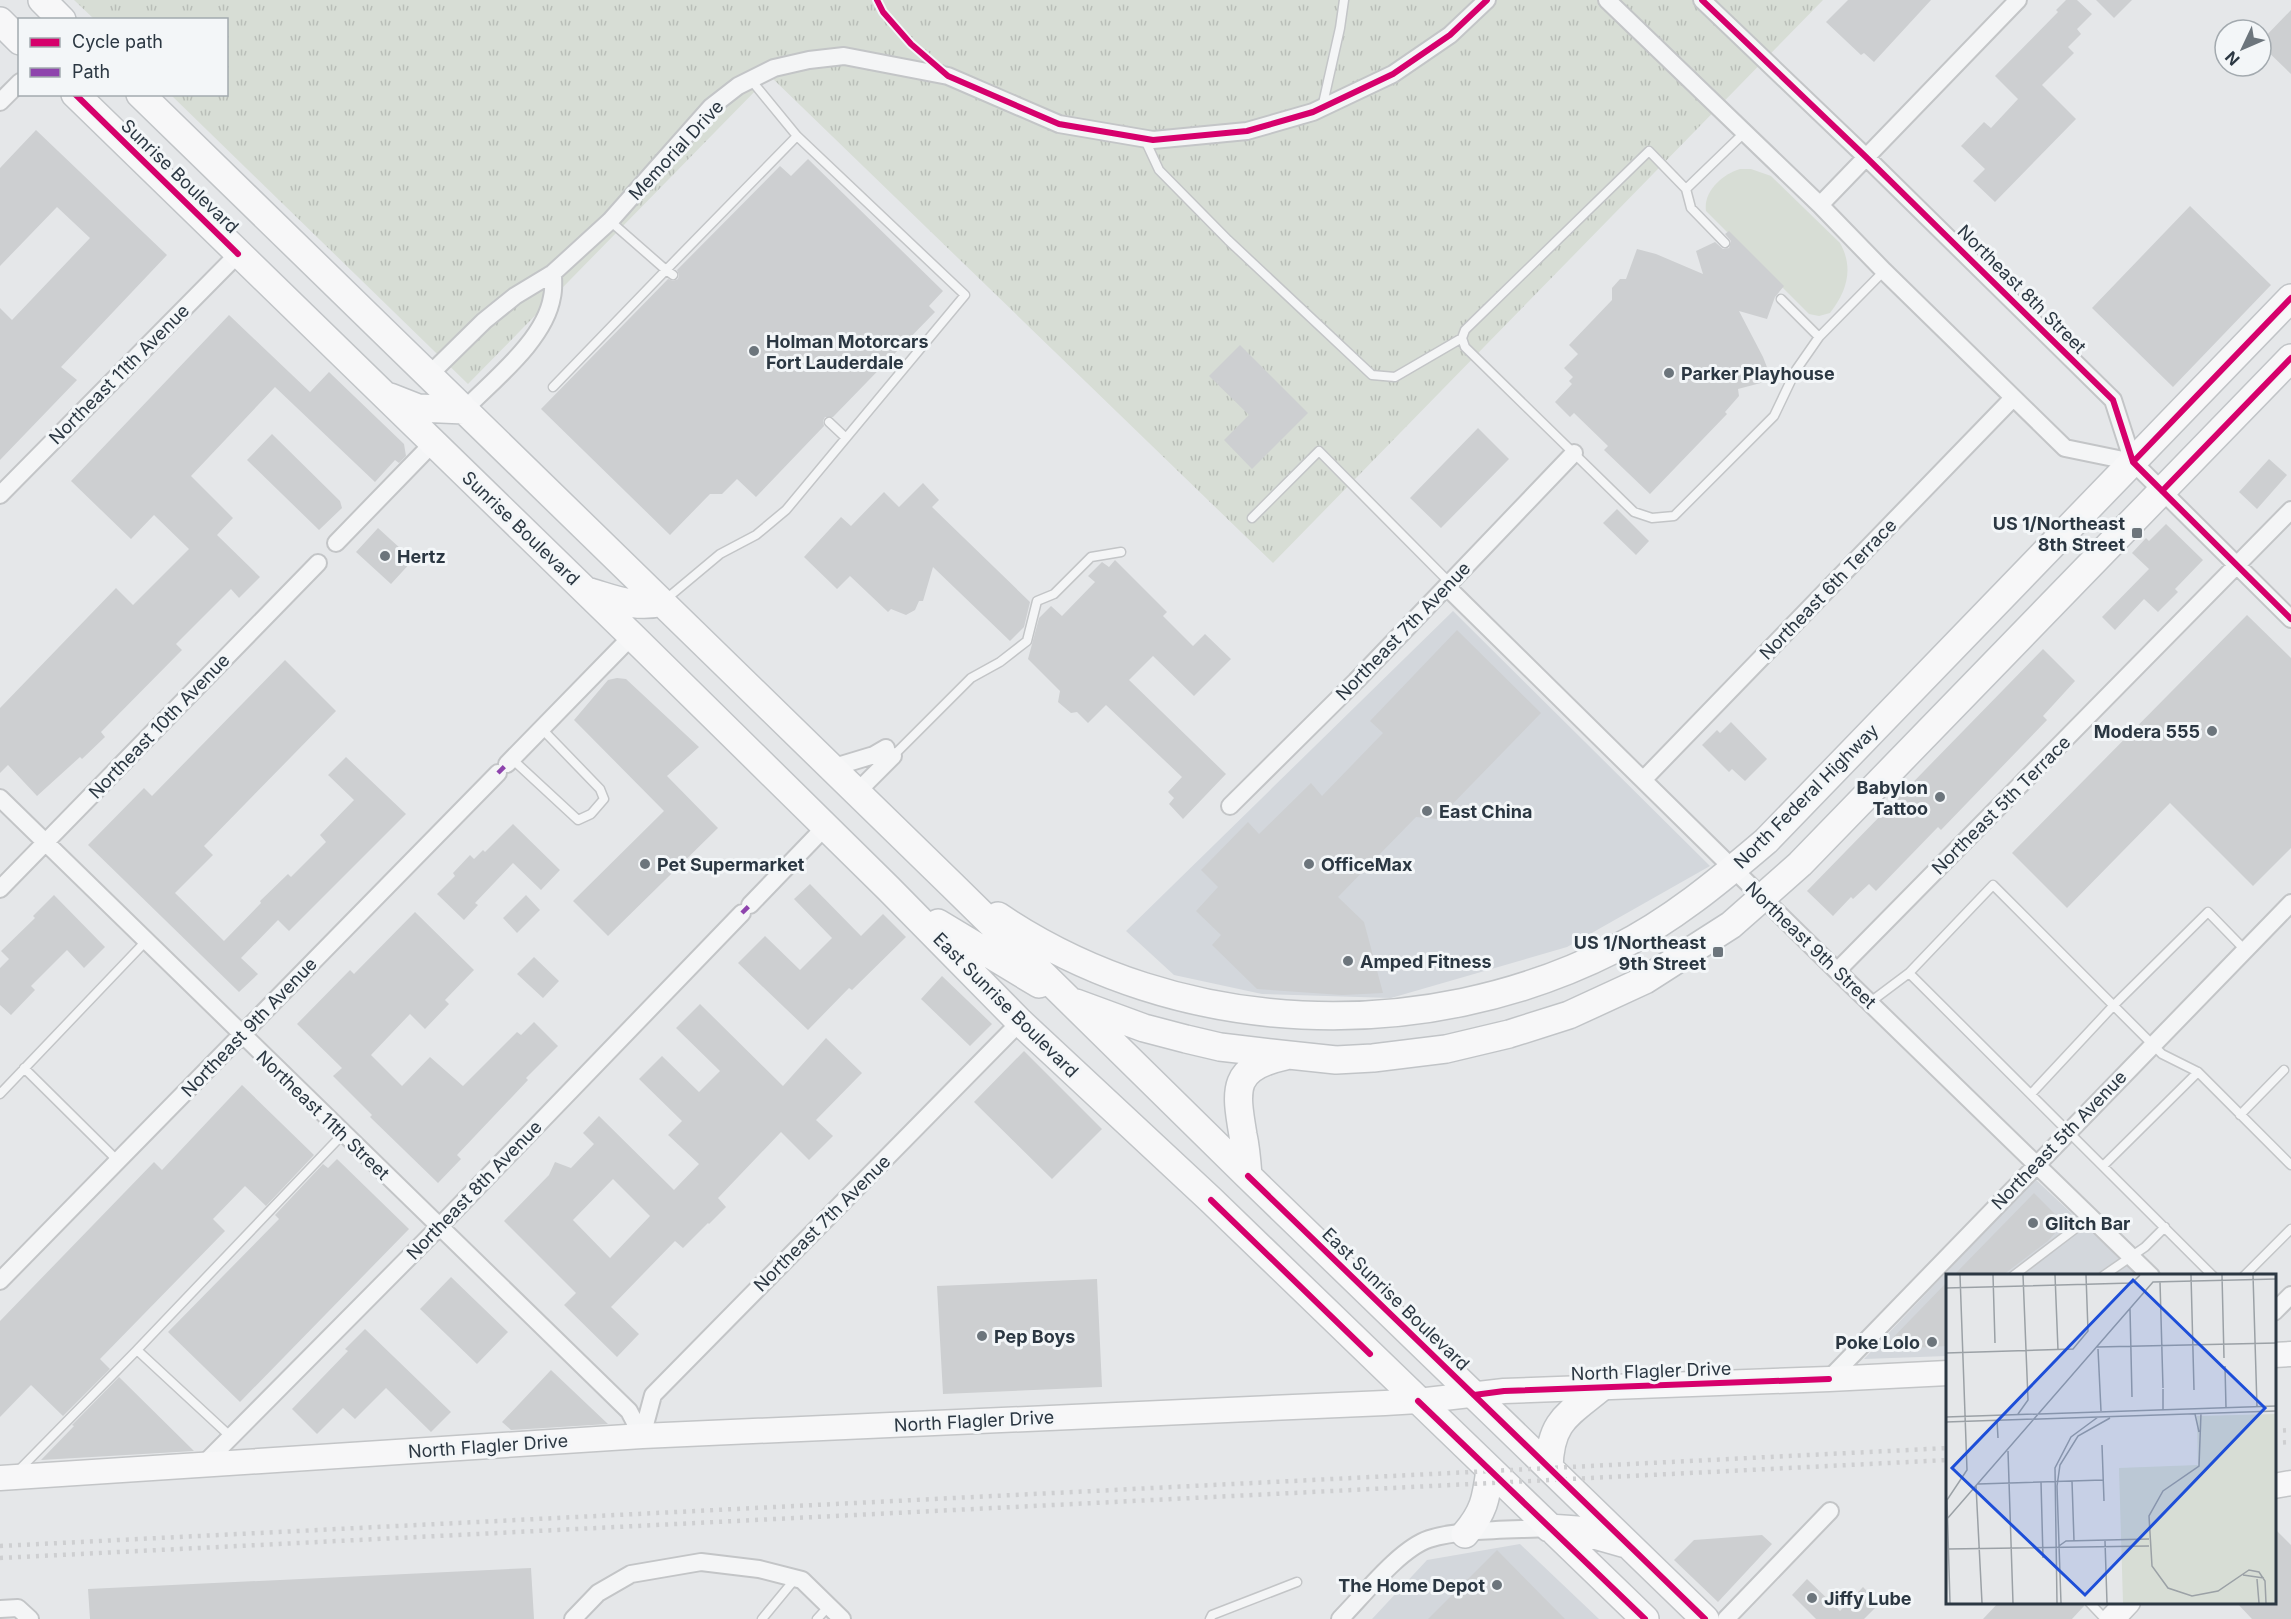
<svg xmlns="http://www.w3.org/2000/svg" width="2291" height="1619" font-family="Inter,sans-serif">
<defs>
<pattern id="park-tufts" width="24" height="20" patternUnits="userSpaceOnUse" patternTransform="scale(1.5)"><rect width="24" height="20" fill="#d7ddd5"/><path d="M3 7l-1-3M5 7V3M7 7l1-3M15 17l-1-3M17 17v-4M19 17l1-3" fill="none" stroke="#b9beb8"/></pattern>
</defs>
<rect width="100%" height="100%" fill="#e5e7e9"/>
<path fill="#d3d7dc" d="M1453 611 1710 866 1567 947 1391 998 1262 994 1174 975 1126 931Z
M2035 1179 2137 1275 1948 1276 1947 1356 1864 1359Z
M1520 1544 1599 1619H1372L1427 1560Z"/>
<path fill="#d7ddd5" d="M1740 169H1751L1771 176 1840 243C1854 268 1847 291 1830 313L1819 316 1809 314 1706 211C1703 191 1723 174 1740 169Z"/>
<path fill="url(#park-tufts)" d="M74 0H1823L1273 563 770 76 468 384 171 95 226 94V20L94 19Z"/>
<path fill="#cdcfd1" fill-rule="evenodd" d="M1848 0H1931L1874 62 1864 53 1861 55 1826 22Z
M2066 0H2077L2092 14 2077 29 2081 34 2068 47 2074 53 2042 85 2076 119 1995 202 1973 181 1985 169 1961 146 1984 122 1991 128 2018 99 1995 76 2058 12 2056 10Z
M2096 0H2132L2114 18Z
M2291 10V74L2261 45V41Z
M36 130 167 255 61 367 77 380 0 460V308L12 320 90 238 57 207 0 266V168Z
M808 159 943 291 929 306 935 312 833 417H825L823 421 824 426 756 497 737 479 722 494H710L670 535 541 409 668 279 673 281 678 279 679 275 677 270 780 166 791 176Z
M2190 206 2271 285 2173 387 2092 308Z
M1729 231 1784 286 1775 297 1767 319 1739 311 1763 357 1772 380 1738 389 1739 396 1725 412 1727 414 1650 494 1604 450 1608 446 1574 413 1570 417 1555 402 1572 384 1569 381 1573 377 1564 368 1578 354 1569 345 1612 300V288L1620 279H1626L1637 249 1656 254 1703 274 1696 251 1715 242 1723 249 1729 248 1731 241 1725 234Z
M229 315 310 392 329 372 404 444 406 456 399 463 395 460 375 482 275 387 191 476 233 518 217 535 260 577 239 598 231 589 176 644 182 650 101 732 105 737 82 759 80 757 37 796 8 765 0 773V708L116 588 133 605 189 549 154 515 131 539 71 481Z
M1240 345 1308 413 1252 469 1224 440 1249 415 1209 376Z
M1478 428 1509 459 1441 528 1410 498Z
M272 434 340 501 342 508 319 530 247 460Z
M2269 459 2287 475 2257 509 2239 492Z
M923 483 939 500 932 507 1030 602 1024 627 1010 641 933 567 923 601H919L915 610 906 615 891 609 888 612 850 576 837 589 804 557 841 517 851 526 884 492 899 507Z
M1617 509 1649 541 1636 555 1603 523Z
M2166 524 2203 560 2175 589 2178 592 2158 612 2144 599 2115 630 2102 617 2149 569 2132 553 2146 538 2149 541Z
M378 528 413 560 391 584 356 552Z
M1115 560 1167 612 1163 616 1193 646 1205 634 1231 659 1194 696 1153 656 1129 680 1226 774 1183 819 1169 804 1174 798 1168 792 1182 777 1106 705 1088 723 1077 712 1071 713 1058 702 1060 691 1028 659 1039 618 1051 606 1062 616 1095 582 1088 576 1102 562 1109 567Z
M2247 615 2291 658V848L2253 886 2170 803 2067 908 2012 853Z
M1457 630 1541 713 1438 819 1416 817 1338 897 1364 922 1383 993 1342 995 1257 989 1212 945 1221 935 1196 911 1218 887 1201 870 1248 822 1259 834 1311 783 1322 796 1383 733 1370 721Z
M2043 649 2075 681 2043 716 2047 720 1941 830 1938 827 1876 891 1869 884 1853 899 1851 897 1833 916 1807 891Z
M285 660 336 711 204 846 213 855 175 893 224 941 261 903 260 901 288 874 291 877 326 842 320 835 354 800 328 775 346 757 406 814 289 931 278 920 241 958 258 974 239 992 88 845 144 788 152 796Z
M617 678 626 679 699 747 667 776 718 828 608 936 573 901 664 811 574 720 608 680Z
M1731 722 1767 759 1745 781 1732 769 1729 772 1702 745 1717 730 1720 733Z
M513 824 560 870 541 890 513 863 475 903 478 905 464 920 437 894 455 876 453 873 470 855 474 859 483 850 485 852Z
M810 884 861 936 883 914 906 937 852 990 849 988 808 1030 738 963 765 936 800 970 832 938 794 899Z
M54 895 105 947 84 968 67 950 31 986 35 990 11 1015 0 1005V968L9 959 1 951 35 918 33 916Z
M526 895 540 910 517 933 503 918Z
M415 912 474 970 445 1000 449 1004 425 1029 410 1014 371 1055 402 1086 430 1057 463 1086 517 1032 521 1035 534 1022 558 1046 526 1078 528 1080 457 1155 461 1159 438 1183 370 1117 372 1115 333 1076 342 1068 297 1024 350 970 354 974Z
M534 957 559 981 543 998 517 974Z
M942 976 992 1024 970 1046 921 999Z
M700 1004 783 1086 826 1038 862 1073 816 1120 833 1136 809 1160 781 1132 718 1198 726 1207 709 1224 708 1223 683 1248 675 1241 611 1307 639 1334 617 1357 564 1305 576 1293 504 1221 549 1175 555 1162 571 1168 594 1144 583 1133 599 1116 674 1190 699 1164 668 1135 682 1121 639 1079 662 1056 699 1092 720 1071 676 1028ZM613 1179 650 1216 610 1258 573 1220Z
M1024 1051 1102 1129 1052 1179 974 1102Z
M242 1085 314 1155 266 1206 245 1186 213 1219 225 1231 100 1359 110 1369 63 1416 31 1385 0 1417V1321L154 1162 162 1170Z
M337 1159 409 1229 240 1402 168 1332 279 1219 275 1215 323 1164 328 1168Z
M2034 1193 2064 1223 2048 1241 2003 1275H1954Z
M451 1277 508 1332 477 1364 420 1309Z
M1097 1279 1102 1387 943 1394 937 1286Z
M1947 1282V1346L1881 1350Z
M365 1329 451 1412 431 1432 386 1388 355 1419 343 1408 317 1434 292 1409 348 1351 345 1349Z
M551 1370 608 1424 511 1430 502 1422Z
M119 1377 194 1451 41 1460 74 1426 72 1425Z
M2274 1528 2291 1545V1619H2252L2236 1602H2274Z
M1762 1535 1772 1544 1718 1602 1674 1560 1694 1540Z
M1497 1550 1565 1619H1428Z
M531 1568 534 1619H90L88 1589Z
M1807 1579 1840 1611 1863 1587 1879 1604 1864 1619H1816L1792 1595Z
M1999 1602H2083L2084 1606 2072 1619H1983Z"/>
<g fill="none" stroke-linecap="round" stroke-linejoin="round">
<defs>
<path id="lane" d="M1322 108 1340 28 1344 0
M1744 133 1686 189 1649 151 1465 330 1462 338 1465 347 1634 512 1652 518 1674 516 1774 416 1796 370 1819 337 1884 271
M1145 140 1159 170 1228 240 1372 375 1395 377 1462 338
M1686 189 1691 208 1725 243
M610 221 666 270 797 136
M1781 299 1819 337
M553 387 666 270 673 275
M829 422 846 438
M1252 518 1319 451 1450 583
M665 600 720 554 756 535 786 510 965 295 797 136 751 80
M893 756 971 678 1000 662 1027 641 1037 601 1054 594 1091 557 1121 552
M512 759 578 820 591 814 604 799 600 789 542 729
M1909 973 1993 885 2162 1054 2198 1072 2291 1165
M1869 1003 1909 973 2213 1276
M24 1068 118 1161
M0 1094 146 941
M2031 1094 2114 1005 2208 912 2245 950
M2240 1115 2284 1070
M2103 1166 2198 1072
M2013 1276 2076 1228 2089 1215
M2103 1276 2145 1247 2165 1227
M2244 1276 2291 1229
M137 1350 343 1134
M17 1472 137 1350 231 1437
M2089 1602 2105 1619
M762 1619 795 1579
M817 1619 829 1606
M1210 1619 1212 1615 1297 1582"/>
<path id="street" d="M1607 0 1820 205 1884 271 2065 448 2133 462
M1702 0 1866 157 2113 400 2133 462 2291 619
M0 102 20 82
M1820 205 2018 0
M428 376 484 321 515 296 553 273 610 221 711 107 738 86 774 68 809 60 844 56 948 76 1059 124 1153 140 1247 131 1313 112 1393 74 1450 35 1487 0
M464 410C493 380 545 340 552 297 554 289 553 281 553 273
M0 495 238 254
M336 543 433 443
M1448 588 1837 971 2151 1276
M507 764 632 636
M831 768 874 755 886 748
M1643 780 2013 398
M856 793 893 756
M0 798 629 1411 642 1436
M1230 806 1356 681 1574 453
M0 889 318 563
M750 905 826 826
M1837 971 2291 510
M0 1281 498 773
M2274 1312 2291 1295
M1829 1379 2291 903
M642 1436 653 1395 1020 1022
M204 1464 438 1228 742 913
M0 1609 18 1608 30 1619
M573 1619 598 1593 631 1574 701 1562 759 1569 802 1580 842 1619
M1340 1619C1363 1596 1399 1549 1429 1539 1460 1529 1515 1530 1549 1528
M1726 1619 1830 1511"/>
<path id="secondary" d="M2274 1355 2291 1354
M0 1478 642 1436 1385 1403 1418 1401 1504 1391 1829 1379 1948 1373
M2274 1486 2291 1483
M2112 1619 2128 1602"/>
<path id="primary" d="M42 0 62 20
M0 21 20 41
M75 94 632 636 888 888 1020 1022 1211 1200 1645 1619
M140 94 953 886 1248 1176 1705 1619
M390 397 418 408 464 410
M590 592C614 599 637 609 662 602
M998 916C1179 1038 1422 1047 1615 949 1671 921 1719 881 1766 841L2291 298
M938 923 1039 984
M1076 1003 1144 1028 1186 1039 1220 1047 1289 1055 1336 1060 1373 1058 1446 1049 1509 1034 1569 1015 1645 980 1731 925 1800 864 2291 358
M1248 1176C1247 1162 1246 1148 1243 1135 1235 1088 1232 1068 1285 1056
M1549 1468C1550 1422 1567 1415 1599 1389
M1549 1528 1577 1530 1626 1544
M1465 1534C1484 1512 1486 1499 1490 1470"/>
</defs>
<use href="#lane" stroke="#c3c5c7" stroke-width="11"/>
<use href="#street" stroke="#c3c5c7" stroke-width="20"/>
<use href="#secondary" stroke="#c3c5c7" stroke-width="27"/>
<use href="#primary" stroke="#c1c4c7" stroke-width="30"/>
<use href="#lane" stroke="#f4f5f6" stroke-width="8"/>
<use href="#street" stroke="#f4f5f6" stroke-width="16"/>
<use href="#secondary" stroke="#f7f7f8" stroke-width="24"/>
<use href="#primary" stroke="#f7f7f8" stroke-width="27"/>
<path stroke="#cecfd1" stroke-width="4.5" stroke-dasharray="3 6" stroke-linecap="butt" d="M2274 1431 2291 1430
M2274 1443 2291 1442
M0 1546 1948 1448
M0 1558 1948 1460"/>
<path stroke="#8e44ad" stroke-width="4.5" stroke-dasharray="9 4.5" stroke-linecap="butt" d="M498 773 507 764
M742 913 750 905"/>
<defs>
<path id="cycleway" d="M877 0 883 12 911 44 948 76 1059 124 1153 140 1247 131 1313 112 1393 74 1450 35 1487 0
M1702 0 1866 157 2113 400 2133 462 2291 619
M75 94 238 254
M2133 462 2291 298
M2162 491 2291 358
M1248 1176 1705 1619
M1211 1200 1370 1354
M1474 1395 1504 1391 1829 1379
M1418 1401 1645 1619"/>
</defs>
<use href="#cycleway" stroke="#f3f6f8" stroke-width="10"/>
<use href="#cycleway" stroke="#d6006c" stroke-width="6"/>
</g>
<g fill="#6c757c" stroke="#f3f6f8" stroke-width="2">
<circle cx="754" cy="351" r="6"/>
<circle cx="1669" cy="373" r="6"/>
<rect x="2131" y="527" width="12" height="12" rx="3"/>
<circle cx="385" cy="556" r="6"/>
<circle cx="2212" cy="731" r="6"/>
<circle cx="1940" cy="797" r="6"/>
<circle cx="1427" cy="811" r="6"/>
<circle cx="645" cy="864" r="6"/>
<circle cx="1309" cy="864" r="6"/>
<rect x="1712" y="946" width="12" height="12" rx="3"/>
<circle cx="1348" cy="961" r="6"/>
<circle cx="2033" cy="1223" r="6"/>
<circle cx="982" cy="1336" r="6"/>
<circle cx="1932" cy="1342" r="6"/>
<circle cx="1497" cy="1585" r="6"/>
<circle cx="1812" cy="1598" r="6"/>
</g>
<g text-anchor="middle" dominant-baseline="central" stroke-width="6" stroke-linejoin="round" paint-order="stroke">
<g font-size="18" fill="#2b3742" stroke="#f3f6f8">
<text transform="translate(676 150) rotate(-47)">Memorial Drive</text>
<text transform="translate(180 176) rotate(44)">Sunrise Boulevard</text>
<text transform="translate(2022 289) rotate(45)">Northeast 8th Street</text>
<text transform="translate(119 374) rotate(-45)">Northeast 11th Avenue</text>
<text transform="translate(521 528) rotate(44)">Sunrise Boulevard</text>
<text transform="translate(1828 589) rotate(-46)">Northeast 6th Terrace</text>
<text transform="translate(1403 631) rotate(-46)">Northeast 7th Avenue</text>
<text transform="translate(159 726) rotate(-46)">Northeast 10th Avenue</text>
<text transform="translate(1806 796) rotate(-45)">North Federal Highway</text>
<text transform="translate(2001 805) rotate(-45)">Northeast 5th Terrace</text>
<text transform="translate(1811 945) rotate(44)">Northeast 9th Street</text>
<text transform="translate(1006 1005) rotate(45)">East Sunrise Boulevard</text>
<text transform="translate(249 1027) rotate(-46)">Northeast 9th Avenue</text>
<text transform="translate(323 1115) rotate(44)">Northeast 11th Street</text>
<text transform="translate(2059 1140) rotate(-46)">Northeast 5th Avenue</text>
<text transform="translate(474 1190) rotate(-46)">Northeast 8th Avenue</text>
<text transform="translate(822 1223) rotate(-45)">Northeast 7th Avenue</text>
<text transform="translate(1396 1299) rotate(44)">East Sunrise Boulevard</text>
<text transform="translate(1651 1371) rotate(-2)">North Flagler Drive</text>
<text transform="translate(974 1421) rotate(-3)">North Flagler Drive</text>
<text transform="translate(488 1446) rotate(-4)">North Flagler Drive</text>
</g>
<g font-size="18" font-weight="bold" fill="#2b3742" stroke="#f3f6f8" text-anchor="start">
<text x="766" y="341">Holman Motorcars<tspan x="766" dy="21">Fort Lauderdale</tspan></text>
<text x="1681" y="373">Parker Playhouse</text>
<text x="2125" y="523" text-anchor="end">US 1/Northeast<tspan x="2125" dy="21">8th Street</tspan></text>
<text x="397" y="556">Hertz</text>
<text x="2200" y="731" text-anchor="end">Modera 555</text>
<text x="1928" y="787" text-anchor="end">Babylon<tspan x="1928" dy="21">Tattoo</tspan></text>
<text x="1439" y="811">East China</text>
<text x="657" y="864">Pet Supermarket</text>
<text x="1321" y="864">OfficeMax</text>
<text x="1706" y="942" text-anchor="end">US 1/Northeast<tspan x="1706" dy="21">9th Street</tspan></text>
<text x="1360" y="961">Amped Fitness</text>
<text x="2045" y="1223">Glitch Bar</text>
<text x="994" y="1336">Pep Boys</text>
<text x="1920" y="1342" text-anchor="end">Poke Lolo</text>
<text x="1485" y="1585" text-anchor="end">The Home Depot</text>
<text x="1824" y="1598">Jiffy Lube</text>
</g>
</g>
<g transform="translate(1946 1274)">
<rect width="330" height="330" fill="#e5e7e9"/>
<path d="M330 140V329H177L173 194 252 191 251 142Z" fill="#d7ddd5"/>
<path fill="none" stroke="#9ba1a6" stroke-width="1.5" d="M47 1 49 69M109 1 112 76M245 1 248 116M276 1 278 84M307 1 311 133M214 8 217 114M0 14 186 9 194 1M184 35 186 123M151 73 330 69M152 75 155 137M0 79 127 75 142 57 140 1M279 92 280 134M217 115V136M255 139 253 192 217 217 203 242 206 292 222 314 246 322 272 317 303 296 313 298 319 307 320 329M72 140 82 126 77 1M249 140 253 158M0 143 330 132M51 146 52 164M0 148 330 137M156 171 158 227M62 177 67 329M126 207 128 267M95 208 97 284M32 210 157 206M30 212 36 329M1 245 207 8 330 5M159 267 161 329M113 272 120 267 203 265M2 275 203 272M297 301 318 304M311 305 313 329M4 329 1 226 21 196 14 1M111 329 109 194 125 163 152 143M115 329 111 212 114 191 132 162 164 144"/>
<path fill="#1d4ed8" fill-opacity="0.15" stroke="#1d4ed8" stroke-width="3" d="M187 6 319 134 139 321 6 194Z"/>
<rect width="330" height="330" fill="none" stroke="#2b3742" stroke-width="3"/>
</g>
<rect x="18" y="18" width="210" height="78" fill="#f3f6f8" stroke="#a3aaaf" stroke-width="1.5"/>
<rect x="30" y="38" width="30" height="9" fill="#d6006c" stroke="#a3aaaf" stroke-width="1.5"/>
<text x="72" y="48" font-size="18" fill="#2b3742">Cycle path</text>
<rect x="30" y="68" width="30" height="9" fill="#8e44ad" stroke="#a3aaaf" stroke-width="1.5"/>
<text x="72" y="78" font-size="18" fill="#2b3742">Path</text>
<g transform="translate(2243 48) rotate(226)"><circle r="28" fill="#f3f6f8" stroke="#a3aaaf" stroke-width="1.5"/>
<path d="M0-4.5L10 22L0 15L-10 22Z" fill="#6c757c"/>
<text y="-9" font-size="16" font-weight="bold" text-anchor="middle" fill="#2b3742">N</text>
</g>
</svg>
